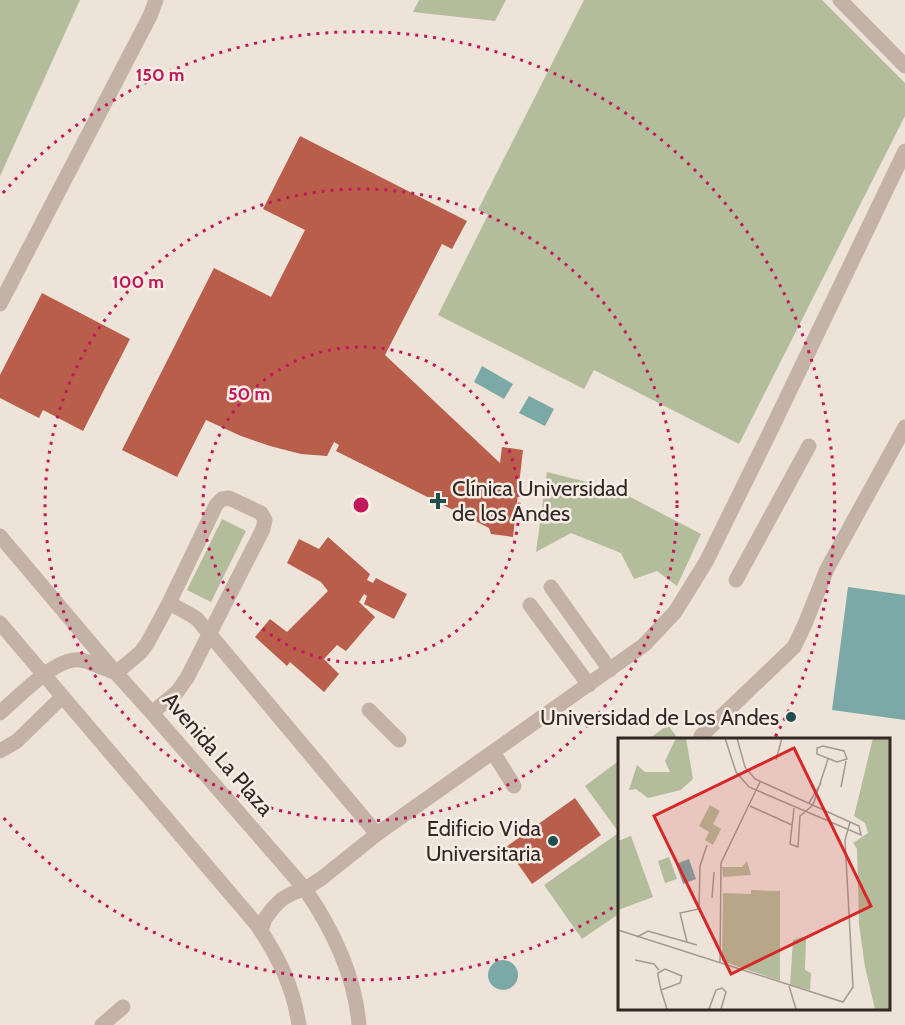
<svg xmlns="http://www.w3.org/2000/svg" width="905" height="1025" font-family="Cabin,sans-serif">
<rect width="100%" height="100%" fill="#eee3d9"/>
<path fill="#b3bc9b" d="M0 0H80L0 176Z
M419 0H506L495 21 413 12Z
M584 0H822L905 83V116L739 444 594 370 584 389 438 315 488 215 478 210Z
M547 472 615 489 701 534 677 586 657 571 634 579 621 553 571 533 536 552Z
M222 519 246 531 211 602 187 590Z
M668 725 679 740H647Z
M620 760V828L617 830 585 786Z
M620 832V913L582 939 544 885Z"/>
<path fill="#7ba9a7" d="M482 366 513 384 504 399 474 382Z
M529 396 554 409 545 426 519 413Z
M848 587 905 595V720L832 710Z
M488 975a15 15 0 1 1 30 0a15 15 0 1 1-30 0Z"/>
<path fill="#ba5e4c" d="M300 136 467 221 452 249 442 244 385 355 500 463 502 447 523 450 513 537 491 534 489 528 336 451 339 445 334 442 327 456 301 454 270 446 241 436 206 420 177 477 122 450 214 268 271 297 305 230 263 209Z
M42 293 130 339 83 431 43 410 39 418 0 398V375Z
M328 537 370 574 367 580 373 583 376 578 407 594 394 619 364 604 367 596 364 594 359 602 375 617 346 651 337 645 324 659 339 674 324 692 290 662 287 666 255 637 270 619 287 632 328 591 321 582 287 563 299 539 319 549Z
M575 798 601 835 532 884 506 847Z"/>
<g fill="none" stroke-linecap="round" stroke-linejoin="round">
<path stroke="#c5b2a7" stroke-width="15" d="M840 0 905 66
M0 304 150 16 156 0
M0 536 116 673 152 713 305 889C333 930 355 975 359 1025
M736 580 809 446
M551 587 610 670
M169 603 191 615 197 619 377 834
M530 605 589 685
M0 623 257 925C279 958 293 986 299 1025
M369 710 399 740
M0 713C18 697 56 657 80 660 89 661 106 669 116 673L141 652 148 642 169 603 216 505 222 499 229 498 261 513 265 520 263 529 187 678 177 692 152 713
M701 736 794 647 805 624 827 569 905 427
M0 751 17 741 62 697
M493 752 514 786
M261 931 265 919 273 908 282 899 293 893 305 889 322 878 377 834 644 645 675 612 706 562 770 432 905 151
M102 1025 123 1007"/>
</g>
<g fill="none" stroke="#c2185b" stroke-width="3" stroke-dasharray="3 6">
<circle cx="361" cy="505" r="158"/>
<circle cx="361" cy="505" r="316"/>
<path d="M620 903A475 475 0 0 1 3 817M3 193A475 475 0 0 1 774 739"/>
</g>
<g fill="#204f4f" stroke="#f7ede5" stroke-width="2">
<path d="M435 492h6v6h6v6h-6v6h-6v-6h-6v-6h6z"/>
<circle cx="791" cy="717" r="6"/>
<circle cx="553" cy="841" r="6"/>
</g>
<g text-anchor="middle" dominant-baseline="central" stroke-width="5" stroke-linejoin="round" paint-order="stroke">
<g font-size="22" fill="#322927" stroke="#f7ede5" text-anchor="end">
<text x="452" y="488" text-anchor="start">Clínica Universidad<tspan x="452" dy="25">de los Andes</tspan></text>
<text x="779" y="717">Universidad de Los Andes</text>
<text x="541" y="828">Edificio Vida<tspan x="541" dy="25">Universitaria</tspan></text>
</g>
<g font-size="22" fill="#322927" stroke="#f7ede5">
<text transform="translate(218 754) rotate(49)">Avenida La Plaza</text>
</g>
</g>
<g transform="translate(618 738)">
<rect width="272" height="272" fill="#eee3d9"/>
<path d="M58 0H68L75 41 63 52 30 60 18 51 11 52 19 27 27 34H52L47 23ZM255 0H271V271H257L247 229 241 186 239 111 235 105 250 95 247 85 236 78ZM92 67 102 73 95 86 103 91 95 107 87 102 91 94 81 88ZM13 98 35 159 0 172V103ZM51 119 59 141 47 145 40 123ZM129 123 133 137 105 139 104 129H124ZM133 152 162 153V243L104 223 105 155 133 156ZM188 198 187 232 193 235 192 252 172 247 175 202Z" fill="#b3bc9b"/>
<path d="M71 121 78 141 65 146 58 126Z" fill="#7ba9a7"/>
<path fill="none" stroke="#a39992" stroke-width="1.5" d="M107 0 118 34 131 49 243 97 241 88 137 41 127 29 119 0M205 8 226 13 229 21 219 24 199 16V10ZM158 22 164 0M223 49 228 23M191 65 203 45M132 68 174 87M176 70 172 106 180 109 182 78 195 67 210 21M94 160 96 134M0 192 225 264 235 249 227 102 232 84M19 199 30 193 79 207M69 204 62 175 81 171 82 128 89 107M17 222 36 226 41 232M102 224 103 125 142 44M171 248 178 271M43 252 62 245 64 238 47 231 40 235V238L43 252 49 271M91 271 98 252 104 250 108 254 103 271"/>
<path fill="#d62828" fill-opacity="0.15" stroke="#d62828" stroke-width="3" d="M176 10 253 168 113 236 36 78Z"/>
<rect width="272" height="272" fill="none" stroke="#322927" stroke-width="3"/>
</g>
<circle cx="361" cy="505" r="9" fill="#c2185b" stroke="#f7ede5" stroke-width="3"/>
<g font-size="18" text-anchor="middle" font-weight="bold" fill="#c2185b" stroke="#f7ede5" stroke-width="5" stroke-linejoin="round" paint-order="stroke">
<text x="160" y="81">150 m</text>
<text x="138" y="288">100 m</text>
<text x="249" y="400">50 m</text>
</g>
</svg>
